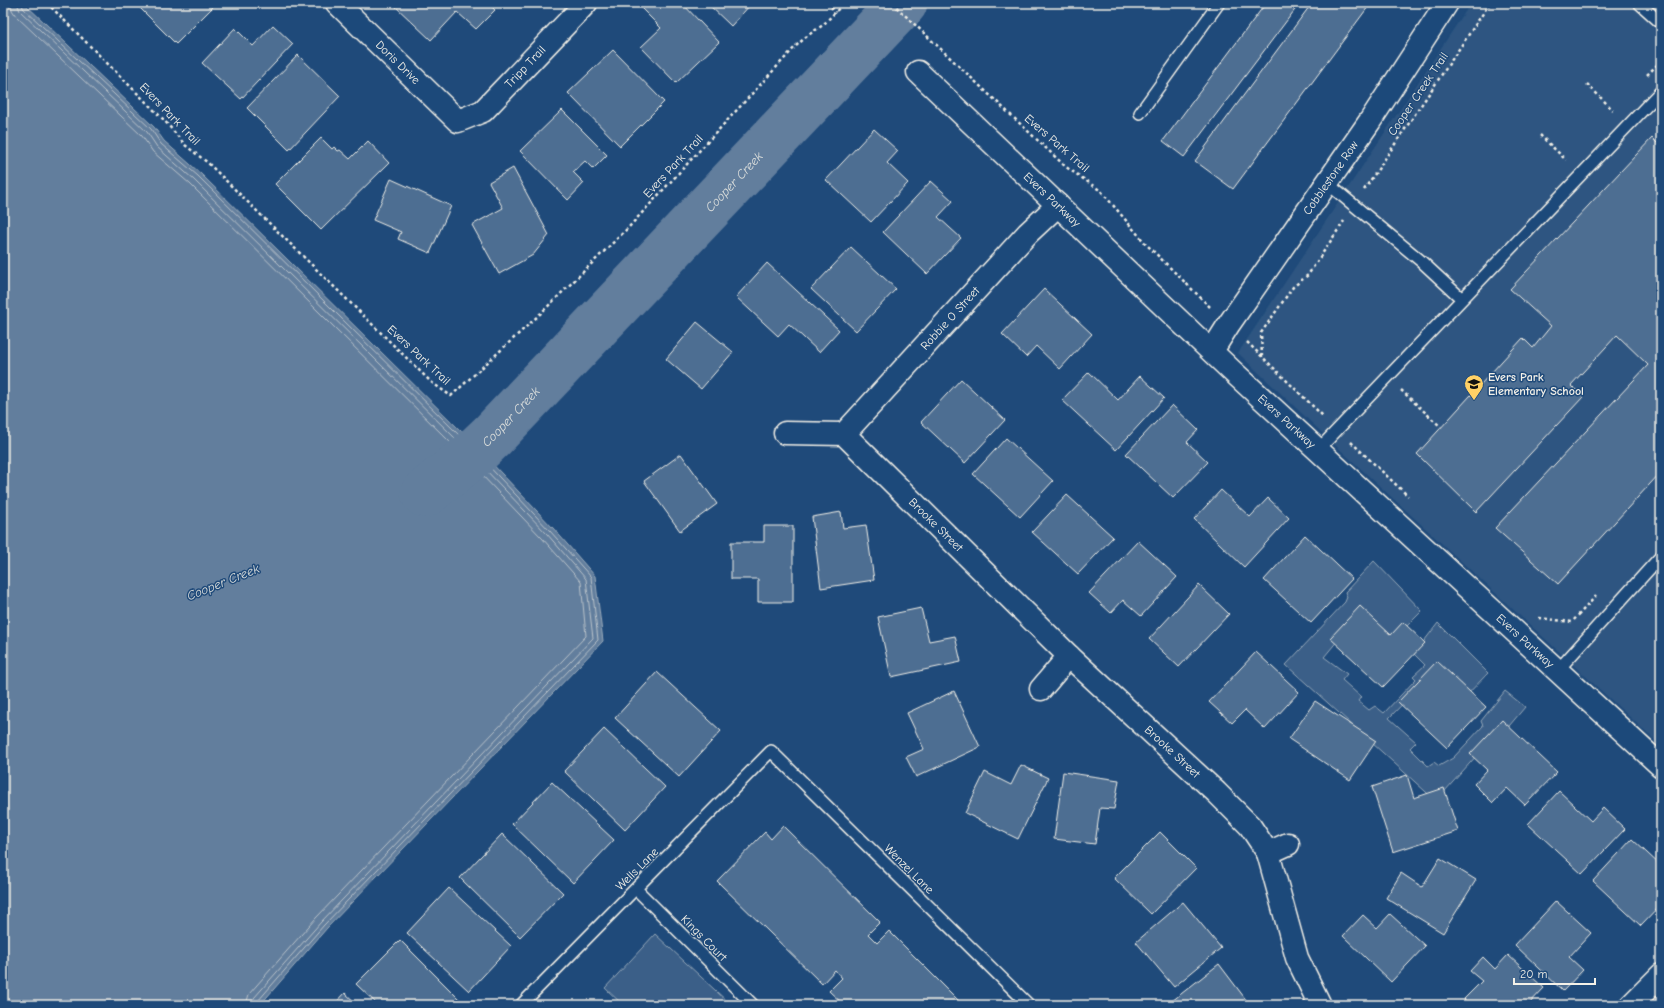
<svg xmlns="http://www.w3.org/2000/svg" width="1664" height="1008" font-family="'Comic Neue',sans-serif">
<rect width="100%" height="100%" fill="#1f4a7a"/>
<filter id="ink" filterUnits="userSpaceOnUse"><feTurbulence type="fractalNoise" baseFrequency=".025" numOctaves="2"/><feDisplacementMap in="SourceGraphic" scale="8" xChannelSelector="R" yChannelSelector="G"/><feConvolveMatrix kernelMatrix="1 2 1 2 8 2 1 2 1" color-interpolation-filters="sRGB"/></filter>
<g filter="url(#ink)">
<path fill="#2d5581" d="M1471 3H1661V746L1334 444 1238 353Z"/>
<path fill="#3a5f88" stroke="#97a8b8" d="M1374 561 1422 611 1393 640 1353 622 1324 657 1347 674 1342 680 1361 697 1358 701 1369 710 1375 706 1384 713 1416 679 1413 676 1425 665 1414 654 1438 623 1488 673 1463 699 1421 685 1389 718 1416 742 1410 748 1428 766 1434 762 1439 766 1453 758 1483 726 1481 721 1505 691 1525 707 1499 738 1495 735 1436 801 1286 665 1345 602 1347 597 1345 592Z
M655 934 731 1005H623L605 988Z"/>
<path fill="#627e9d" stroke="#9cacbb" d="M3 3H24L154 127 164 141 200 173 468 438 553 528 595 576 603 641 327 928 260 1005H3Z"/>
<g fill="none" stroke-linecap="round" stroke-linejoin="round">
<path stroke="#bac3ca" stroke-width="1" d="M11 3 12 10 16 16 142 136 153 152 190 184 457 449 542 538 581 582 586 636 316 918 249 994 246 1005
M17 3 20 11 147 132 157 147 194 180 461 444 547 534 586 579 593 638 321 922 254 998 252 1005
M22 3 23 8 151 129 161 144 198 176 465 441 550 531 591 577 598 640 324 925 258 1001 257 1005"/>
<path stroke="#627e9d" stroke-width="49" id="s1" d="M425 493 471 456 492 436 903 3"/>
</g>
<path fill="#4d6e92" stroke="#f4f1e8" d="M135 3H217L176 44Z
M398 3H488L495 10 476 29 457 12 431 40 395 6Z
M649 3H682L719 42 676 83 641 47 661 28 642 9Z
M707 3H752L731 26Z
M1266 3H1300L1184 157 1163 141Z
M1312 3H1371L1233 189 1195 161Z
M273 25 293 44 241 99 202 63 235 28 253 46Z
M613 50 664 102 620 146 568 93Z
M298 55 340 96 289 150 247 108Z
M562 110 607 155 593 169 585 161 573 172 584 183 568 200 520 151Z
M874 129 898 151 887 163 908 183 871 222 826 180Z
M321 138 332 149 334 147 338 151 340 150 350 159 368 141 389 163 321 230 275 184Z
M1652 138 1661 147V472L1558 584 1495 528 1648 365 1617 335 1571 385 1583 397 1476 512 1417 454 1523 338 1533 348 1551 326 1510 289Z
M513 168 549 235 533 255 499 274 472 225 503 208 489 182Z
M391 179 451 206 430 253 398 239 401 232 373 220Z
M931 181 953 201 938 217 961 238 927 274 883 232Z
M851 247 896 289 856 331 811 289Z
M767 263 839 330 819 352 789 324 778 336 736 297Z
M1044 289 1092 334 1060 369 1036 346 1026 357 1002 334Z
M697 322 733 352 701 389 666 359Z
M1089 372 1118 400 1140 376 1164 398 1116 450 1062 400Z
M961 379 1005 420 965 463 921 422Z
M1172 405 1198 430 1187 442 1208 462 1173 498 1126 454Z
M1006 438 1053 481 1020 517 973 474Z
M681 454 717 504 680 531 644 481Z
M1221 490 1250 517 1268 498 1289 518 1244 567 1194 519Z
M1067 495 1113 537 1078 574 1032 532Z
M841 512 843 528 866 525 874 580 821 588 812 517Z
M764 526H793V602H758V579H731V542H764Z
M1305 535 1352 579 1311 623 1264 580Z
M1138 541 1177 577 1141 616 1123 600 1111 613 1089 593Z
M1199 585 1229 614 1179 667 1149 639Z
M1360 606 1391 635 1403 622 1425 643 1383 687 1330 638Z
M921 608 929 641 955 636 961 662 891 677 878 617Z
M1256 652 1299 692 1265 729 1245 710 1232 723 1209 702Z
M1437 661 1486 707 1447 748 1398 702Z
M657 672 721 731 679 777 615 718Z
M954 691 980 747 916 777 906 757 924 749 907 713Z
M1315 701 1376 741 1350 780 1289 739Z
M1502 720 1557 772 1525 805 1507 788 1493 803 1474 784 1487 770 1470 754Z
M604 729 665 787 625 830 564 771Z
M1021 765 1048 778 1018 839 965 813 985 772 1011 785Z
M1063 772 1119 780 1114 809 1100 808 1095 844 1054 839Z
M1407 775 1414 798 1444 788 1458 831 1393 852 1372 787Z
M552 782 614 840 573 883 512 824Z
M1559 791 1591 821 1603 808 1625 829 1582 874 1528 824Z
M783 826 880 922 868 934 877 943 889 931 963 1005H844L829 991 842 978 835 970 822 984 717 881 765 832 771 839Z
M1160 832 1196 868 1151 914 1114 878Z
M502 834 563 893 520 937 460 878Z
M1632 839 1661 866V905L1641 926 1593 881Z
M1440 858 1476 880 1443 933 1386 898 1401 873 1422 887Z
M449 888 511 946 469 991 407 933Z
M1556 901 1591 933 1569 957 1583 970 1563 991 1515 945Z
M1183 902 1221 948 1174 987 1136 942Z
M1390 914 1425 946 1391 982 1343 936 1363 915 1377 928Z
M400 940 459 999 453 1005H378L356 984Z
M1508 955 1544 988 1528 1005H1470L1464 999 1482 981 1470 971 1483 957 1495 969Z
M1219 964 1250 1005H1167Z
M345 993 358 1005H334Z"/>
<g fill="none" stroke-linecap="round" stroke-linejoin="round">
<defs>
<path id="lane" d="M1639 3 1661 23
M1140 113 1219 3
M1327 183 1421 261 1462 299
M1318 450 1661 91
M1558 670 1661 556
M636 889 753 1005
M521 1005 771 751 1029 1005"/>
<g id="street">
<path id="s2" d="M337 3 458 121 483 111 586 3"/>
<path id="s3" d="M918 72 1231 370 1661 766"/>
<path id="s4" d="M1212 351 1229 324 1370 121 1447 3"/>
<path id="s5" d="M785 433 844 434 1069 656 1216 792 1250 826 1268 853 1297 958 1320 1005"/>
<path id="s6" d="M844 434 1028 233 1058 205"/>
<path d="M1041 689 1069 656"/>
<path d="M1268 853 1288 844"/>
<path d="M1631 1005 1661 975"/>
</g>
</defs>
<use href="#lane" stroke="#f4f1e8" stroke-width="14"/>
<use href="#street" stroke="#f4f1e8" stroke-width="25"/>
<path stroke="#f4f1e8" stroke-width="2.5" stroke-dasharray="3 3" stroke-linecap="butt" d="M47 3 164 120 185 145 208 163 431 382 451 396 539 315 628 228 796 46 807 36 823 25 844 3
M827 3 836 12
M892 3 1066 167 1101 191 1146 244 1210 307
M1647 75 1658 64
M1587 84 1613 110
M1540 135 1566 160
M1364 190 1490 3
M1247 342 1324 417
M1262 357 1261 333 1293 287 1308 275 1344 221
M1401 390 1441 427
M1351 442 1408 496
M1539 618 1572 622 1596 596"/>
<use href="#lane" stroke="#1f4a7a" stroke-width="11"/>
<use href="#street" stroke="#1f4a7a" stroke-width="22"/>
</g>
</g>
<defs>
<symbol id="school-pin" viewBox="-11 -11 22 30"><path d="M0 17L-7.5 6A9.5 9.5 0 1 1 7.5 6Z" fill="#ffd166" stroke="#1f4a7a"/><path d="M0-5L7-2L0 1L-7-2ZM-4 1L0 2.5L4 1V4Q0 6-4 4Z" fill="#111"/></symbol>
</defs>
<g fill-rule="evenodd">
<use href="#school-pin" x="1463" y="373" width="22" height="30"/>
</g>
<g text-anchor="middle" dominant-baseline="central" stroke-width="3" stroke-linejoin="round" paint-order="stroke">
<g font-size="12" fill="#f4f1e8" stroke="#1f4a7a">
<text stroke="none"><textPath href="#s2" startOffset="85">Doris Drive</textPath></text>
<text stroke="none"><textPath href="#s2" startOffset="257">Tripp Trail</textPath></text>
<text transform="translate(1418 94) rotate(-56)">Cooper Creek Trail</text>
<text transform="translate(170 114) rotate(46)">Evers Park Trail</text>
<text transform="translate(1057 143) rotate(41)">Evers Park Trail</text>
<text transform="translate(673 166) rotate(-47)">Evers Park Trail</text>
<text stroke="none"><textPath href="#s4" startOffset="210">Cobblestone Row</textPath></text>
<text stroke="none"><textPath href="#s3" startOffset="185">Evers Parkway</textPath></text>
<text stroke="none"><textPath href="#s6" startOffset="157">Robbie O Street</textPath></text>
<text transform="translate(419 355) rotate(43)">Evers Park Trail</text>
<text stroke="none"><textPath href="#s3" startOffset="508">Evers Parkway</textPath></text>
<text stroke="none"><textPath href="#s5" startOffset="188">Brooke Street</textPath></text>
<text stroke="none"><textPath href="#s3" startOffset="832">Evers Parkway</textPath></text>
<text stroke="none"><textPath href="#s5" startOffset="516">Brooke Street</textPath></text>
<text transform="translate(637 869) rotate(-45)">Wells Lane</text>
<text transform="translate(909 869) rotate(45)">Wenzel Lane</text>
<text transform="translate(704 938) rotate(45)">Kings Court</text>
</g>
<g font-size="12" font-weight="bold" fill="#f4f1e8" stroke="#1f4a7a" text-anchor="start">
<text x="1488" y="377">Evers Park<tspan x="1488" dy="14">Elementary School</tspan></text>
</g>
<g font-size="13" font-style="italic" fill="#dee0dd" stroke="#1f4a7a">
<text stroke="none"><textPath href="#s1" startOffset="439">Cooper Creek</textPath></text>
<text stroke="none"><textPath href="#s1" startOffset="115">Cooper Creek</textPath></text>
<text transform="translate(223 582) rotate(-22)">Cooper Creek</text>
</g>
</g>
<rect width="1664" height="1008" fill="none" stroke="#1f4a7a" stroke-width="16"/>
<rect x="8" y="8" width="1648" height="992" fill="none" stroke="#f4f1e8" stroke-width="1.5" filter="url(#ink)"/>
<path d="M1514 978v6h81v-6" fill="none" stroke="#f4f1e8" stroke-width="2"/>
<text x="1520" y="978" font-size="12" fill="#f4f1e8" stroke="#1f4a7a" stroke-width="3" paint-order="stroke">20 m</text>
</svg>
